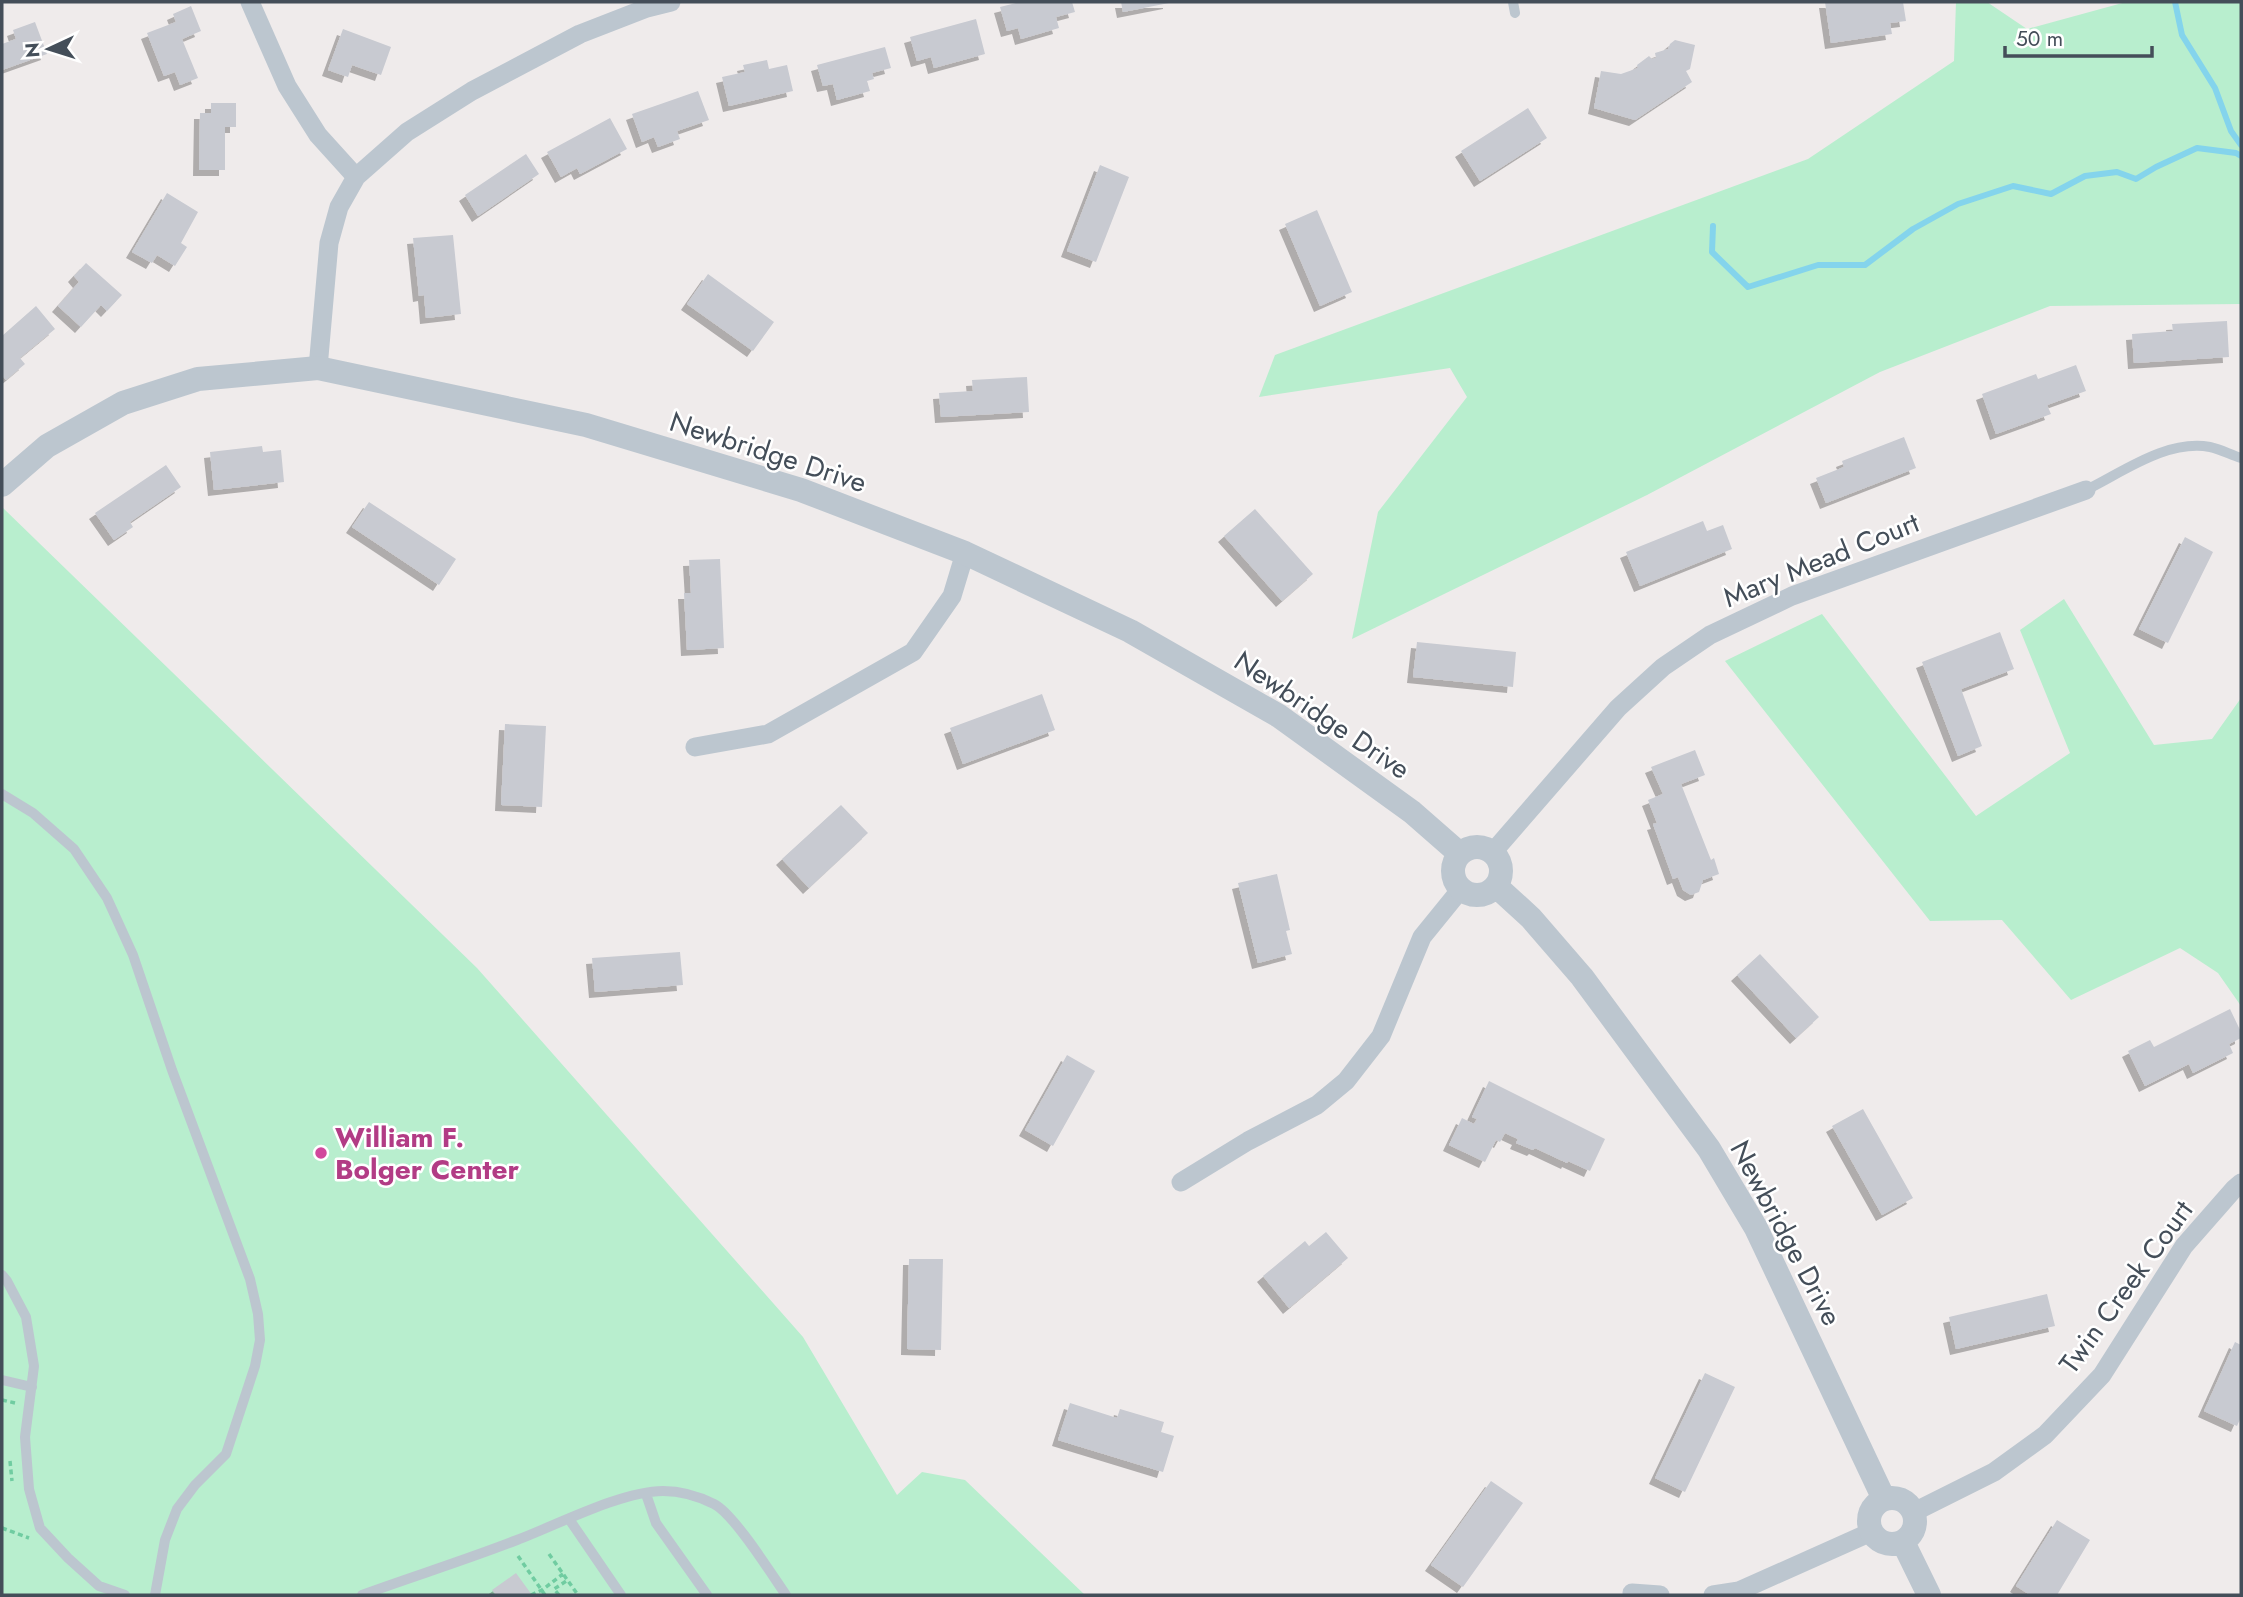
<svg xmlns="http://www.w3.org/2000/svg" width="2243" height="1597" font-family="Jost,sans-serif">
<defs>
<filter id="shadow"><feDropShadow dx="-6" dy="6" stdDeviation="0" flood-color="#0004"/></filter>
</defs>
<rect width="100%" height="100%" fill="#efebeb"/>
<path fill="#b8eece" d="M1956 2H1987L2027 29 2126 2H2241V304L2050 306 1880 372 1647 495 1352 639 1378 512 1467 397 1450 368 1259 397 1275 355 1808 159 1954 61Z
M2 507 477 968 803 1337 897 1495 922 1472 965 1480 1085 1595H2Z
M2064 599 2154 745 2212 739 2241 698V1006L2218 973 2180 948 2071 1000 2002 920 1930 921 1725 661 1822 614 1976 816 2070 753 2020 630Z"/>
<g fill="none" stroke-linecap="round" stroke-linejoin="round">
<path stroke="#84d4ec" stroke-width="6" d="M2175 2 2182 35 2215 88 2231 131 2241 145
M1713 226 1712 252 1748 287 1818 265H1865L1913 229 1958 204 2013 186 2051 194 2085 176 2117 172 2136 179 2156 167 2197 148 2236 153 2241 156"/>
</g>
<path fill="#c8cad1" filter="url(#shadow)" d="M1020 2H1072L1075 12 1056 17 1059 28 1021 39 1018 28 1007 31 1000 7Z
M1121 2H1169V3L1123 12Z
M1825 2H1903L1906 21 1890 23 1892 34 1831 43Z
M191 6 201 31 182 39 198 78 180 85 175 72 164 76 147 33 176 22 173 14Z
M976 19 985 54 934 68 931 57 917 61 910 37Z
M35 22 47 54 2 70V44L16 39 13 30Z
M343 29 391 47 381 75 352 65 348 77 328 70Z
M1675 40 1695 45 1690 69 1686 71 1692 82 1635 120 1594 108 1601 71 1621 74 1638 68 1637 65 1649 56 1652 59 1656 58 1655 53 1668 49 1670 44Z
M885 47 891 68 872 73 874 79 867 81 870 91 837 100 833 84 823 86 817 65Z
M767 60 769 69 787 65 793 91 729 106 722 77 745 72 743 65Z
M698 91 709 120 677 131 680 139 658 147 654 137 642 142 632 114Z
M211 103H236V127H225V170H199L200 113H211Z
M1528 108 1547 138 1480 181 1461 151Z
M610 118 627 149 580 174 577 168 561 177 547 152Z
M526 154 539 174 478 216 465 195Z
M1100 165 1129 177 1096 262 1067 251Z
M167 193 198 212 181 243 187 247 175 266 157 255 152 263 132 252Z
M1317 210 1352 292 1320 306 1285 224Z
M453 235 461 314 426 318 424 295 419 296 413 238Z
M86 263 122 295 107 311 101 305 81 327 58 306 79 282 74 276Z
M708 274 774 322 753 351 687 304Z
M36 306 55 329 20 358 25 364 6 380 2 375V336Z
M2227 321 2229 357 2134 363 2132 334 2173 331 2172 324Z
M2076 365 2086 391 2047 405 2051 414 1996 434 1982 394 2036 374 2038 379Z
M1027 377 1029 412 941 417 939 393 973 391 972 380Z
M1904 437 1916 468 1826 503 1816 478 1844 467 1842 461Z
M262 446 263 452 281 450 284 482 214 490 210 452Z
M166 465 181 487 130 522 133 527 114 540 95 513Z
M369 502 456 559 439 585 352 527Z
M1255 509 1313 574 1282 601 1224 536Z
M1703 521 1707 531 1723 525 1732 549 1640 586 1626 552Z
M2185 537 2213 552 2168 643 2139 629Z
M720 559 724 648 687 650 684 593H691L689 560Z
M2000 632 2014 669 1961 689 1982 746 1958 756 1922 662Z
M1417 642 1516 652 1513 687 1413 677Z
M1042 694 1055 730 963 764 950 728Z
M505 724 546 726 542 807 501 805Z
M1695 750 1705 775 1681 784 1711 860 1714 858 1719 874 1703 880 1699 892 1691 895 1683 890 1678 877 1673 879 1653 824 1657 823 1648 800 1663 794 1651 767Z
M841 805 868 833 809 888 782 859Z
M1277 874 1290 930 1286 931 1292 954 1258 963 1238 883Z
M680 952 683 985 595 992 592 958Z
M1760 954 1819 1017 1796 1038 1737 975Z
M2230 1009 2241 1032V1038L2229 1044 2233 1053 2193 1073 2189 1064 2145 1086 2128 1051 2150 1040 2154 1047Z
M1067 1055 1095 1071 1053 1146 1025 1130Z
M1489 1081 1605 1139 1590 1171 1568 1161 1567 1163 1535 1148 1533 1150 1516 1143 1518 1139 1505 1133 1500 1142 1496 1140 1485 1162 1449 1145 1462 1118 1474 1124 1477 1119 1472 1117Z
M1863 1109 1913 1198 1882 1215 1832 1126Z
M1326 1232 1348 1258 1289 1308 1263 1276 1305 1241 1309 1246Z
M909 1259H943L941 1350 907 1349Z
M2047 1294 2055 1326 1956 1349 1949 1317Z
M2235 1342 2241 1345V1417L2237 1426 2204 1411Z
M1705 1373 1735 1387 1685 1492 1655 1478Z
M1070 1403 1117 1418 1120 1409 1164 1422 1161 1432 1174 1436 1163 1472 1058 1440Z
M1491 1481 1523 1503 1463 1587 1431 1565Z
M2057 1520 2090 1540 2057 1595H2030L2016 1586Z
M516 1573 532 1595H496L492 1590Z"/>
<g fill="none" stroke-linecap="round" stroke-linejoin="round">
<path stroke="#70cca1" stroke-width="3.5" stroke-dasharray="5 3.5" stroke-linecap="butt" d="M2 1400 15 1403
M10 1461 12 1481
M2 1528 29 1538
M549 1554 578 1595
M518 1556 545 1595
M531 1595 542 1590 563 1574
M559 1595 554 1589 568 1580"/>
<path stroke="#bcc6cf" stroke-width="10" d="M1513 2 1515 13
M2086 490C2123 472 2167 439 2210 447 2220 449 2231 455 2241 458
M2 794 33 813 74 849 107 898 133 955 172 1070 250 1279 258 1314 260 1340 255 1366 226 1454 195 1485 177 1509 165 1540 155 1595
M2 1275 7 1281 26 1317 34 1366 25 1437 29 1489 40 1528 68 1558 99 1586 125 1595
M2 1380 32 1387
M646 1494 656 1523 707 1595
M569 1519 621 1595
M362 1595C414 1576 466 1560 517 1540 557 1525 622 1491 663 1491 681 1491 698 1496 714 1504 734 1514 772 1575 786 1595"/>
<path stroke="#bcc6cf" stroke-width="19" d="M250 2 287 86 318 135 356 177
M318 368 329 243 339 207 356 177 407 132 472 91 580 34 647 8 671 2
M695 747 768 734 913 652 952 596 965 553
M1493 852 1618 708 1663 667 1710 635 1792 596 2086 490
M1181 1182 1248 1141 1317 1105 1346 1081 1381 1036 1422 937 1461 889
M1914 1512 1994 1472 2045 1435 2102 1375 2184 1246 2234 1189 2241 1183
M1632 1593 1660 1595
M1713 1595 1739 1591 1871 1532"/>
<path stroke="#bcc6cf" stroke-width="24" d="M2 485 47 446 123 403 198 379 318 368 586 425 801 490 965 553 1130 631 1279 716 1412 812 1460 854
M1453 871a24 24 0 1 1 48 0a24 24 0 1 1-48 0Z
M1496 886 1531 918 1582 977 1709 1149 1756 1228 1884 1499
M1869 1521a23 23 0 1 1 46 0a23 23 0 1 1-46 0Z
M1903 1542 1929 1595"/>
</g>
<circle fill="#d1479c" stroke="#fff" stroke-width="2.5" cx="321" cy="1153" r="7"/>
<g text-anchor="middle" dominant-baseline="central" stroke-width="5" stroke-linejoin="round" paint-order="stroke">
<g font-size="28" fill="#444e59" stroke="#fff">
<text transform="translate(768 452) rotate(18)">Newbridge Drive</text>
<text transform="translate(1821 560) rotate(-22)">Mary Mead Court</text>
<text transform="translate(1322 715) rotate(34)">Newbridge Drive</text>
<text transform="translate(1786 1233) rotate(62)">Newbridge Drive</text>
<text transform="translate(2126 1287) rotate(-54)">Twin Creek Court</text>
</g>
<g font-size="28" font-weight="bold" fill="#b23c85" stroke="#fff" text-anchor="start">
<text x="335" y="1137">William F.<tspan x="335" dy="32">Bolger Center</tspan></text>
</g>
</g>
<rect width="2243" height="1597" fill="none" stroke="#444e59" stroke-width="7"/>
<g transform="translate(49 49) rotate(266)" stroke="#ffffff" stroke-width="5" paint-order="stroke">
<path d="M0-5L12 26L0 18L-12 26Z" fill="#444e59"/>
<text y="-10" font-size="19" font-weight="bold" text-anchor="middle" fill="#444e59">N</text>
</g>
<path d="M2005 46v10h147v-10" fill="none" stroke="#444e59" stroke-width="3.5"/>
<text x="2016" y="46" font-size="21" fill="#444e59" stroke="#ffffff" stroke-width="5" paint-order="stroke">50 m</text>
</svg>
